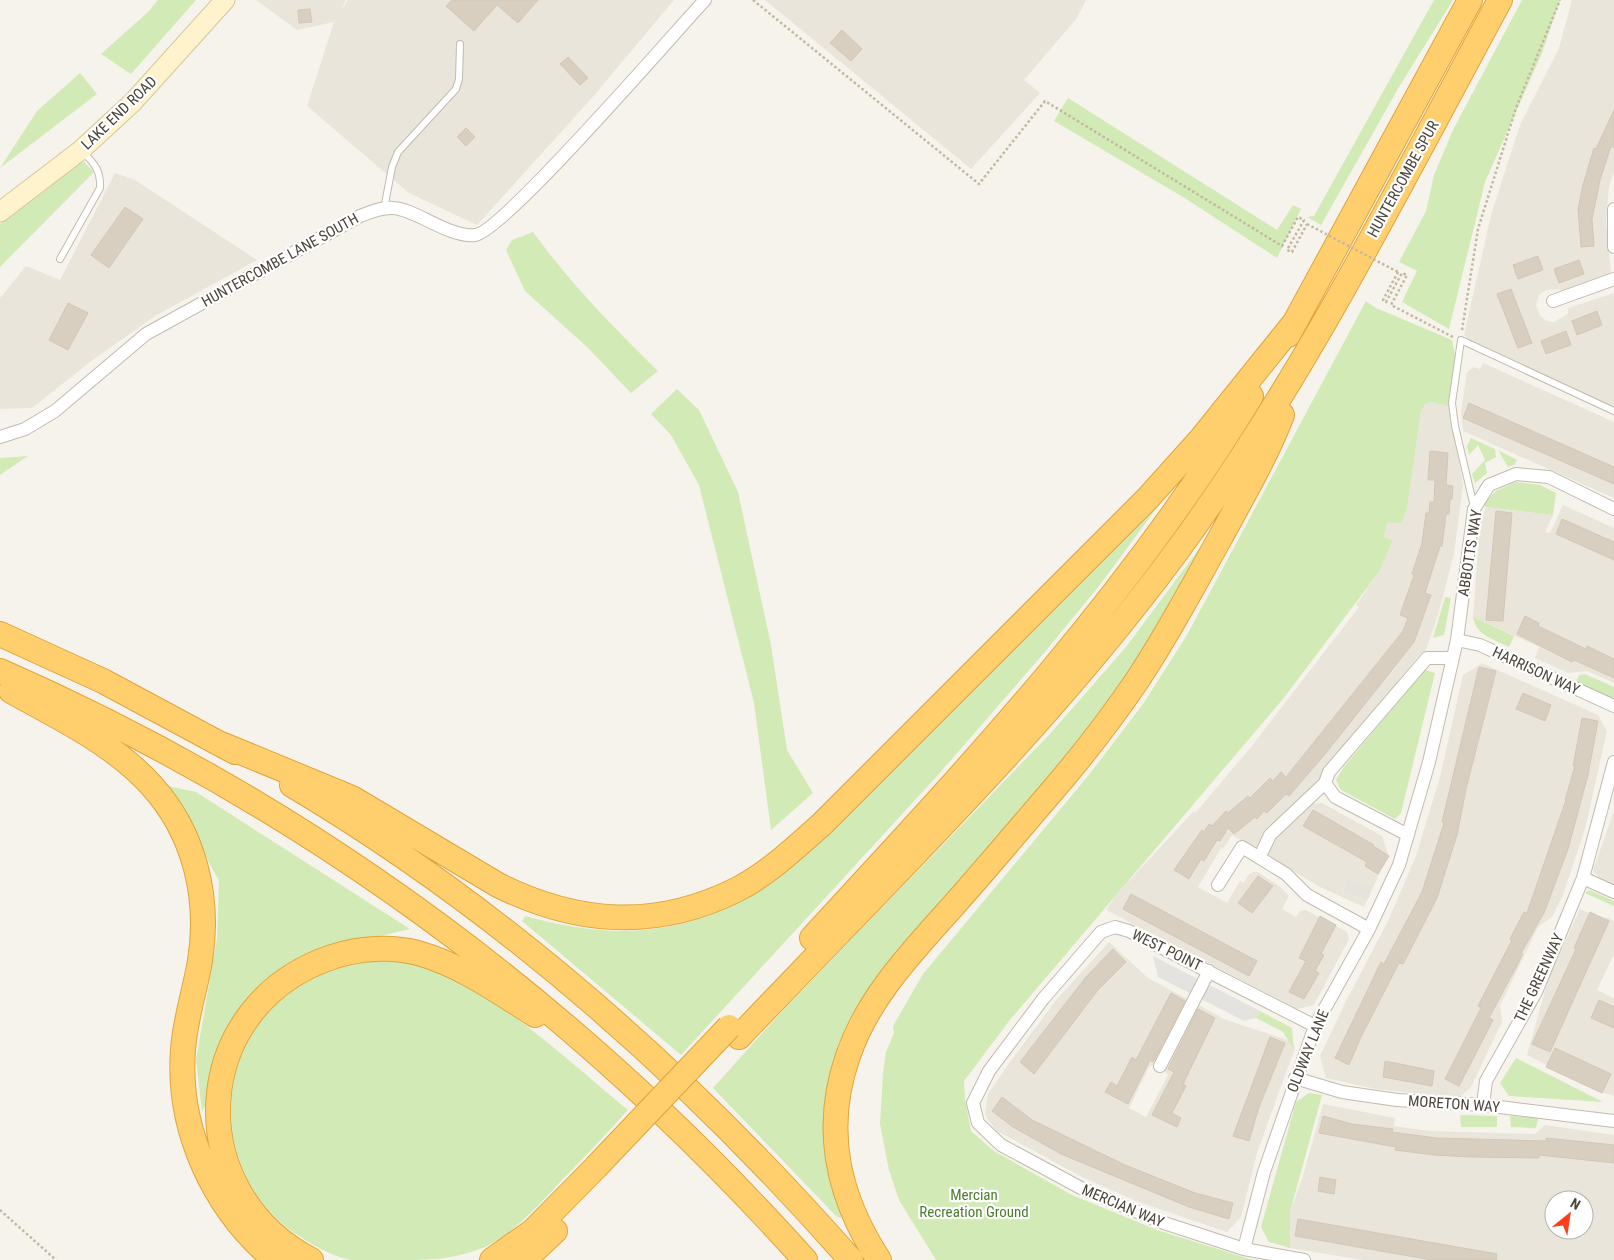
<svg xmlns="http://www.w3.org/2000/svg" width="1614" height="1260" font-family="'Roboto Condensed',sans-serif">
<rect width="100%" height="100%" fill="#f6f3ec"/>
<path fill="#eae5da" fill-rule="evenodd" d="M256 0H346L340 12 348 0H674L591 99 477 225 409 193 307 106 334 22 297 30Z
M765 0H1086L1077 18 1024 80 1040 93 971 169Z
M1572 0H1614V172L1609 186 1606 221 1611 273 1610 278 1563 291 1558 289 1546 290 1539 295 1536 305 1540 316 1547 321 1554 322 1568 314V308L1614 293V407L1477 346 1464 335 1491 215 1520 125 1559 48Z
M115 173 135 180 257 260 155 316 90 362 32 408 0 409V298L26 266 60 280Z
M1483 363 1614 422V498L1463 431 1461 412 1467 372 1474 367 1480 369Z
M1431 402 1450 407 1463 485 1454 554 1438 615 1426 650 1420 654 1312 789H1308L1312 804 1322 803 1382 836 1388 854 1372 890 1348 880 1343 891 1367 901 1364 907 1320 887 1232 835 1223 849 1221 848 1198 887 1227 903 1240 881 1244 883 1248 875 1253 872H1258L1279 886 1289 896 1282 909 1296 917 1300 911 1306 910 1347 932 1349 939 1314 1005 1297 1009 1106 910 1117 894 1193 812H1196L1251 747 1359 607 1356 605 1379 572 1393 540 1384 537 1387 521 1407 509 1421 411 1425 403Z
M1563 505 1614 528V683L1587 671 1568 673 1535 658 1539 647 1473 617 1480 523 1486 507 1553 515 1545 532 1550 533Z
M1482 663 1598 715 1607 731 1585 829 1563 895 1552 917 1538 927 1500 1006 1502 1022 1471 1087 1459 1098 1376 1089 1326 1078 1320 1056 1345 1003 1388 921 1416 856 1440 777 1463 675Z
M1614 811V885L1599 878 1593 870Z
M1580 909 1604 920 1606 917 1614 921V954L1597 990 1614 998V1096L1601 1092 1527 1055 1549 977Z
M1109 942 1148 978 1191 1001 1154 1066 1150 1065 1129 1108 1146 1117 1168 1075 1163 1069 1197 1004 1226 1020 1291 1041 1295 1048 1257 1153 1241 1217 1227 1232 1136 1201 1082 1177 997 1131 988 1120 985 1113 988 1094 1007 1066 1057 999Z
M1323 1104 1395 1118 1394 1126 1429 1131 1535 1134 1545 1125 1614 1135V1260H1362L1290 1248V1212L1303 1176ZM1554 1200H1584V1230H1554Z"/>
<path fill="#e6e2dd" d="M1348 879 1372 890 1367 901 1343 891Z"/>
<path fill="#d2eab5" d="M158 0H196L131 74 101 54 148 12Z
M1434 0H1453L1399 87 1321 225 1307 217 1314 216Z
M1522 0H1560L1542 53 1485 182 1449 329 1402 302 1417 271 1399 262 1426 211 1434 175 1453 130Z
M80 73 97 94 0 168 37 111Z
M1068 98 1277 230 1293 205 1301 209 1277 258 1183 197 1054 121Z
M84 162 94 172 0 267V224L43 192 74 164Z
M533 232C570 283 613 327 658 371L631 393 587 347 525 291 506 250 512 240Z
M1366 301 1376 308 1452 340 1457 365 1450 407 1431 402 1425 404 1421 411 1407 509 1401 523 1387 522 1384 537 1393 540 1379 572 1283 699 1009 1021 964 1081 965 1099 971 1131 994 1151 1072 1195 1157 1230 1253 1260H936L899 1200 889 1170 880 1124 883 1073 886 1052 894 1033 893 1026 923 974 1088 776 1143 704 1187 635Z
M677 389 699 410 738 492 771 645 787 750 813 793 771 830 754 703 699 485 671 435 651 414Z
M1471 438 1495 449 1496 457 1485 463 1487 473 1475 483 1472 474 1485 460 1478 445 1469 455 1467 446Z
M1498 450 1517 460 1514 465 1508 467Z
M28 456 0 475V458Z
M1179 478 1099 586 1044 653 938 775 681 1055 522 921 525 916C588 933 646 939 709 915 725 909 741 899 757 890Z
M1516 482 1540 485 1556 493 1553 515 1486 507 1483 504 1496 491Z
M1207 538 1166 618 1112 699 1045 782 885 968 868 993 833 1183 843 1218 837 1217 713 1088 784 1009 1049 735 1126 647Z
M1445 597 1451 598 1444 635 1433 638Z
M1473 617 1514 636 1509 647C1494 639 1476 636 1473 617Z
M1425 670 1435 673 1401 813 1395 819 1341 790 1336 780 1343 768Z
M1585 674 1614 687V700L1576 683 1579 675Z
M168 786 196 792 410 929 360 941 294 963 256 991 226 1036 211 1092 202 1112 196 1060 217 938 219 881Z
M1589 890 1614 901V906L1585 893Z
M376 961C384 961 392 960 399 961 475 970 570 1063 628 1110 606 1134 584 1158 561 1181 538 1206 516 1231 485 1247 452 1260 431 1260 395 1260 381 1260 366 1260 352 1260 332 1257 313 1245 296 1234 221 1184 210 1077 269 1010 296 979 337 965 376 961Z
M1260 1011 1292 1028 1294 1050 1283 1032 1256 1018Z
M1516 1058 1603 1102 1509 1096 1500 1083Z
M1309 1093 1322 1095 1290 1212V1248L1269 1242 1261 1227 1296 1102Z
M1460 1115 1497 1116V1127H1461Z
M1510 1116 1538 1118 1536 1128 1511 1127Z"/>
<path fill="#e5e3e0" d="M1153 956 1260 1011 1256 1018 1244 1021 1158 977Z"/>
<path fill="#d8cfc1" stroke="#d3c7b4" d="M452 0H538L518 23 497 5 474 31 446 6Z
M310 9 312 22 299 23 298 10Z
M842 30 862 49 851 61 830 43Z
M568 57 588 78 580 85 560 64Z
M1614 110V148L1611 146 1600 180 1592 219 1594 246 1581 247 1578 209 1583 185 1594 148 1596 149Z
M466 128 475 137 466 146 457 137Z
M125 207 143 219 109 268 91 255Z
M1538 256 1543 270 1518 279 1513 265Z
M1579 260 1584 274 1559 283 1554 269Z
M1511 289 1532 343 1518 348 1497 294Z
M68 303 88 313 68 350 49 340Z
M1597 311 1602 325 1577 335 1572 321Z
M1566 331 1571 345 1546 354 1541 341Z
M1469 403 1614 467V484L1463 418Z
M1430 451 1448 453 1446 485 1453 486 1452 499H1450L1449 514H1446L1442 546H1440L1425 593 1431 595 1414 642 1326 753 1289 796 1286 794 1267 813 1264 811 1257 819 1255 817 1234 834 1228 828 1220 841 1217 840 1204 861 1201 859 1189 879 1174 870 1202 830 1204 832 1209 824 1212 826 1226 811 1228 813 1248 796 1250 798 1270 778 1273 781 1281 772 1286 777 1403 631 1408 618 1400 615 1414 575 1412 574 1422 543 1426 513H1429L1430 502H1434L1435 480H1428Z
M1496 511 1512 513 1503 621 1486 620Z
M1562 519 1614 542V560L1556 534Z
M1525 616 1539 623 1538 626 1586 649 1587 646 1614 659V678L1574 660 1572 662 1517 634Z
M1479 667 1496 671 1466 789 1457 835 1437 898 1403 964 1399 963 1361 1037 1349 1065 1335 1058 1381 962 1384 964 1422 892 1444 823 1442 822Z
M1523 693 1551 705 1545 721 1516 709Z
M1582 718 1598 721 1588 775 1568 849 1544 913 1521 953 1523 954 1489 1018 1493 1020 1459 1086 1445 1079 1481 1008 1478 1006 1512 940 1510 939 1524 912 1527 913 1566 800H1565L1575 766H1573Z
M1313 810 1374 845 1373 846 1389 856 1378 874 1365 866 1367 862 1303 826Z
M1258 876 1273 886 1252 913 1238 903Z
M1131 894 1257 961 1249 976 1123 909Z
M1590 912 1609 921 1550 1052 1532 1044 1576 949 1574 948Z
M1320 916 1336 925 1321 954 1324 955 1315 971 1319 973 1304 999 1289 992 1306 961 1299 958Z
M1113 949 1126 962 1098 990 1034 1074 1020 1062 1086 977Z
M1171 993 1185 1001 1153 1062 1150 1060 1128 1104 1105 1092 1111 1082 1117 1086 1132 1057 1136 1060Z
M1599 1000 1614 1007V1028L1591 1018Z
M1198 1009 1215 1018 1183 1084 1186 1086 1172 1113 1181 1118 1177 1127 1152 1115 1174 1072 1168 1069Z
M1270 1037 1285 1043 1259 1107 1249 1141 1233 1136Z
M1555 1048 1611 1074 1602 1093 1546 1067Z
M1385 1061 1434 1071 1432 1086 1383 1077Z
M1002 1097 1032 1120 1125 1165 1195 1193 1233 1203 1229 1219 1189 1207 1061 1154 1013 1127 992 1111Z
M1323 1116 1352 1124 1393 1129 1392 1132 1436 1138 1546 1141V1138L1614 1145V1163L1539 1155V1158L1470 1157 1434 1155 1395 1150 1396 1147 1319 1133Z
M1320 1177 1336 1180 1334 1194 1318 1191Z
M1298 1219 1497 1254 1496 1260H1432L1295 1236Z"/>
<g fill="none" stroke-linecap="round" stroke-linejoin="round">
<defs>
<path id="service" d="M384 209 392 167 398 152 456 89 459 79 460 44
M60 259 100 188C101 170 94 163 82 151
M1474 507 1455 426 1452 403 1461 340 1614 411"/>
<path id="minor" d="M1614 209V247
M1553 301 1614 279
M0 437 25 429 55 411 146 334 360 216C370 212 382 207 393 208 416 209 449 238 475 235 502 233 675 32 705 0
M1457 640 1480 645 1614 706
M1408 835 1335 797 1325 783 1329 772 1427 658H1452
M1263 850 1270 835 1325 783
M1583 878 1614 892
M1218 885 1242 847 1286 874 1307 895 1369 929
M1160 1066 1209 971
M1295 1078 1342 1092 1397 1100 1483 1105 1614 1121
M1483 1105 1486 1081 1536 992 1583 878 1614 762
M1244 1249 1264 1172 1315 1026 1369 929 1399 865 1429 762 1457 640 1474 509 1489 485 1516 474 1549 477 1614 509
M1304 1260 1244 1249 1161 1222 1081 1188 1001 1145 978 1123 973 1103 989 1071 1043 999 1101 932 1115 927 1129 931 1315 1026"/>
<path id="secondary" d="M0 212 81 150 133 102 225 0"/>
<path id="motorway" d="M1288 335 1470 0
M0 634 103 681 235 752
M0 671C310 807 579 1008 805 1260
M11 691C59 718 113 743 151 785 195 833 210 898 200 961 195 991 185 1019 183 1050 177 1130 214 1209 275 1260
M221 744 352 798 498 885C578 925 657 930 738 889 769 873 796 847 822 824L1148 498 1201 439 1296 321
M292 785C502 910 690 1077 851 1260
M812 938C970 767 1130 596 1251 396
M739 1037C888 880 1045 729 1174 555 1302 382 1398 188 1500 0
M311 1260C179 1191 189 1005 332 957 359 948 391 946 418 953 461 965 499 992 535 1015
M492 1260 533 1231 596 1167
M524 1260 555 1231
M879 1260C838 1197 822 1130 848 1056 868 997 912 952 953 906 985 870 1016 833 1047 797 1079 760 1109 722 1136 682 1167 636 1192 588 1219 540 1241 499 1265 459 1282 415"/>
</defs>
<use href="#service" stroke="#c2bbae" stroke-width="8"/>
<use href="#minor" stroke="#c2bbae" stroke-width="14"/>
<use href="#secondary" stroke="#d6c79b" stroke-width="21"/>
<use href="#motorway" stroke="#e0a43c" stroke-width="26"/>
<path stroke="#c4b79f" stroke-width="2.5" stroke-dasharray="2.5 2.5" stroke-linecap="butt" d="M753 0 979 184 1045 101 1282 246 1298 217 1304 220 1287 250 1292 252 1307 224
M1398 272 1383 300 1386 302 1402 273 1407 275 1391 305 1453 337
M1462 330 1478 229 1516 108 1560 0
M0 1210 56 1260"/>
<use href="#service" stroke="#fff" stroke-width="6"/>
<use href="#minor" stroke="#fff" stroke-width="12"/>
<use href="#secondary" stroke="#fff3cd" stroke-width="19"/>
<use href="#motorway" stroke="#ffcf6e" stroke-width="24"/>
<defs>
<path id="motorway-bridge" d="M596 1167 729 1027"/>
</defs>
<use href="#motorway-bridge" stroke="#e0a43c" stroke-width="26" stroke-linecap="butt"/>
<path stroke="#c4b79f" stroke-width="2.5" stroke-dasharray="2.5 2.5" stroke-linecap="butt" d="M1307 224 1398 272"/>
<use href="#motorway-bridge" stroke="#ffcf6e" stroke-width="24"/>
</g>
<g text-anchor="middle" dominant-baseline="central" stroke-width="4.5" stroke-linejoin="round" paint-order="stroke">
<g font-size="15" fill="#4b4439" stroke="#fff">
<text transform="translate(119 113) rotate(-44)">LAKE END ROAD</text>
<text transform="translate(1403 179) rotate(-61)">HUNTERCOMBE SPUR</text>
<text transform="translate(280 260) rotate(-29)">HUNTERCOMBE LANE SOUTH</text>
<text transform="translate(1470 553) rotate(-81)">ABBOTTS WAY</text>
<text transform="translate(1536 671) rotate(25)">HARRISON WAY</text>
<text transform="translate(1167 950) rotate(26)">WEST POINT</text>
<text transform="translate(1539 978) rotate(-65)">THE GREENWAY</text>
<text transform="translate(1308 1051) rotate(-68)">OLDWAY LANE</text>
<text transform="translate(1454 1104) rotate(4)">MORETON WAY</text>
<text transform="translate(1123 1206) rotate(23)">MERCIAN WAY</text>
</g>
<g font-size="15" fill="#4a7f2a" stroke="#fff">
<text x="974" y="1195">Mercian<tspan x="974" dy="17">Recreation Ground</tspan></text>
</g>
</g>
<g transform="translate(1569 1215) rotate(30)"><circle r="24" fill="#ffffff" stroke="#b7b4b0"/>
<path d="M0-4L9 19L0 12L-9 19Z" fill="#fc3f1d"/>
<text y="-8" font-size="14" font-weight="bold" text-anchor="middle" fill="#4b4439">N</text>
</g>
</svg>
